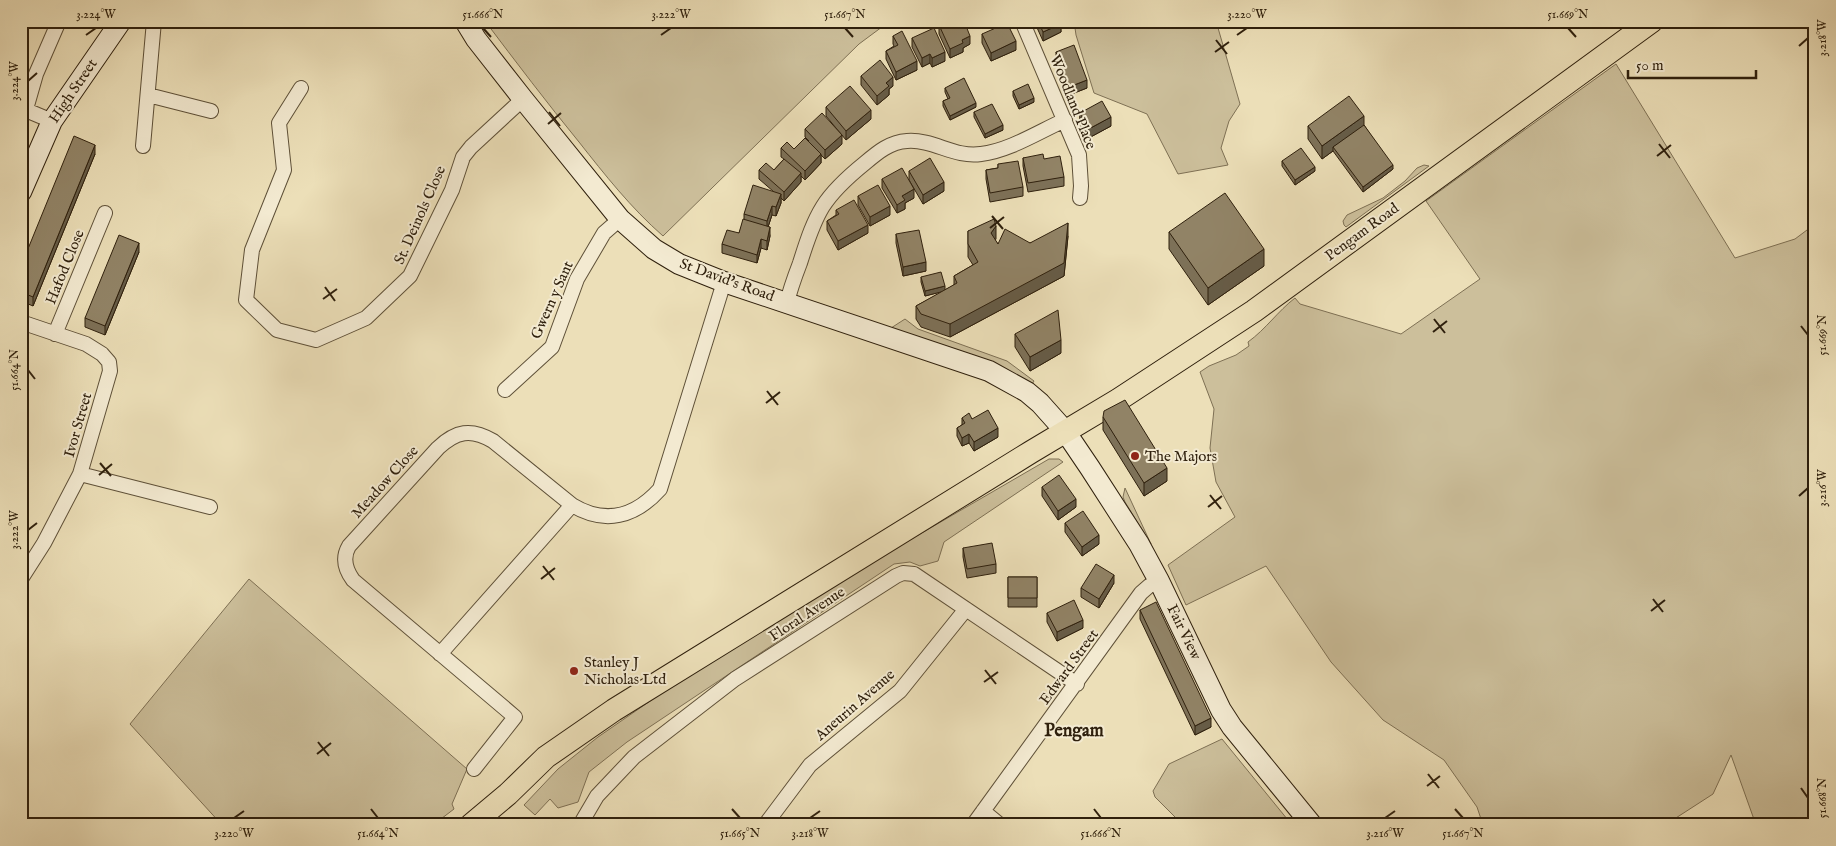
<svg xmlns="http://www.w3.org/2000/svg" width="1836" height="846" font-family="'IM FELL English',serif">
<rect width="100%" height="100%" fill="#ecdfb8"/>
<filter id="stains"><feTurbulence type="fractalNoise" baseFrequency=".004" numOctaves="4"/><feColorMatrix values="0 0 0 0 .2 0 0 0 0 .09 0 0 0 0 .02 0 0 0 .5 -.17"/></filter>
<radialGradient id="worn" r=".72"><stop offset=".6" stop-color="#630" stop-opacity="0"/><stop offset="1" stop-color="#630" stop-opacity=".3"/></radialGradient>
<path fill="#ccbf9b" stroke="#7e7054" d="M485 21H890L859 44 663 236C631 208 605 175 579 142 547 103 516 62 485 21Z
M1074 21H1216L1240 104 1229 121 1221 148 1228 165 1178 174 1147 114 1094 93 1076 35Z
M1616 64 1735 258 1795 239 1815 224V821L1807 825H1756L1731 755 1713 794 1665 825H1483L1477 807 1444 760 1383 720 1331 662 1266 566 1186 605 1168 565 1235 517 1216 482 1210 448 1214 409 1200 372 1209 366 1236 355 1249 346 1248 342C1266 329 1278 311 1295 298L1300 304 1401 334 1480 279 1426 201Z
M1424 165 1429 166 1346 227 1344 225 1343 221 1347 215 1383 198 1405 181 1417 168Z
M905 319 918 329 1007 361 1034 381 1032 384 992 363 891 328Z
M1049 459H1059L1063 462 944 542 938 561 920 566 910 562 894 564 627 742 589 772 578 802 558 808 550 799 535 815 524 805 558 769 598 737 666 690 901 545Z
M1125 488 1151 544 1125 502 1123 497Z
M249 579 467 769 452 804 454 809 433 825H222L130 724Z
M1222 739 1292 825H1183L1155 797 1153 791 1169 764Z"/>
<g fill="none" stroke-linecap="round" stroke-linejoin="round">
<defs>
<path id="street" d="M1022 21 1079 155 1081 186 1080 198
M301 88 279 123 284 170 252 250 246 300 277 330 316 340 366 318 410 276 452 190 463 157 471 147 523 99
M148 95 211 111
M21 108 52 121
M26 109 36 74 59 21
M143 146 154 21
M787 303C790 289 795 276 800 263 816 212 823 197 865 163 878 152 890 142 907 141 934 139 954 158 981 154 1009 151 1040 131 1065 120
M21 322 86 344 102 354 109 362 110 371 80 474 44 543 21 579
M55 334 105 213
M505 390 552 347 577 279 604 233 620 219
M80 474 210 507
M440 654 572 505
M474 769 515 717 353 580C345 569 342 558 349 546L438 448C456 431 471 428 493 441L572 505C605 525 635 517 660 489L724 282
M983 811 1000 825
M580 825 597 796 634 757 735 679 896 576 903 573 914 574 1077 684
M765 825 810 765 900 691 966 609
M973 825 1141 593 1149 586 1159 581"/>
<path id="secondary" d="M465 21 476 39 523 99 620 219 654 249 679 264 724 282 989 371 1027 392 1040 403 1065 431 1090 468 1139 544 1159 581 1221 710 1232 727 1312 825
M21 192 52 121 121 21"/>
<path id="primary" d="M471 825 508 794 546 757 614 710 1031 452 1118 400 1254 311 1652 21"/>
</defs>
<use href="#street" stroke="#5e5038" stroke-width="16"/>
<use href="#secondary" stroke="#2f200d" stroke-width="22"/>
<use href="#primary" stroke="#2f200d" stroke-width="24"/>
<use href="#street" stroke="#f3ead1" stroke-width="14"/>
<use href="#secondary" stroke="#f3ead1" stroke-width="20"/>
<use href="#primary" stroke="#ecdfb8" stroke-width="22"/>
</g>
<path fill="#7d7158" stroke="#2f200d" d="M1034 21H1060L1061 32 1043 41Z
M1738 21H1750L1743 27Z
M939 25 970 44 963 48V52L950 58 939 34Z
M982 34 1016 50 991 61 982 43Z
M893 36 917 70 896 80 886 59V51L894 46 893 44Z
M912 38 945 61 932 67 930 63 922 67 912 47Z
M1056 52 1087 88 1069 95 1056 61Z
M861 76 893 86 889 89V95L877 105 861 85Z
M945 88 976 107 950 120 943 106V101L948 99 945 92Z
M1013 91 1034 102 1019 109 1013 96Z
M826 107 871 119 846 140 826 116Z
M974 112 1003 130 985 138 974 117Z
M1080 113 1111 126 1085 140 1079 128Z
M1364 125 1393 169 1363 192 1333 151 1322 159 1308 139V126Z
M805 129 842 144 825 159 821 155V163L805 180 801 176V182L784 201 781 198V203L776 216 772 215 768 227 770 236 767 250 761 248 757 263 722 253V244L739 233 744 220V214L774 192 759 179V170H774L784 159 781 157V148L794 149 809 141 805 137Z
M95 154 33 306 21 301V266Z
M1023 158 1044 159 1064 177V186L1028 192 1023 166Z
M1282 161 1315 171 1295 185 1282 166Z
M998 164 1023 187V196L990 202 986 179V170L998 168Z
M909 171 944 191 923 204 909 180Z
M882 179 914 198 905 203V209L897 213 882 188Z
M858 196 890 215 870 226 858 205Z
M836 210 868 233 838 250 827 230V221L836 215Z
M968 231 996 239 995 240 998 244 1030 243 1068 236 1064 276 950 337 921 327 916 319V306L944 291 925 296 921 282V277L945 290 954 285V276L973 265 968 257Z
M1169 232 1264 266 1208 305 1169 249Z
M896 234 926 271 903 276 896 243Z
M139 252 105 335 85 327V318Z
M1015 334 1061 353 1030 371 1015 347Z
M1103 417 1167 481 1144 496 1103 430Z
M962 418 972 419 998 437 974 451 969 443 962 446 957 436V428L962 425Z
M1042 487 1076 507 1058 520 1042 496Z
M1065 523 1099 544 1082 556 1065 532Z
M963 548 996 564V573L967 578 963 557Z
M1008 577H1037V607H1008Z
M1114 583 1099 608 1081 597V588Z
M1140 610 1211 727 1195 735 1140 619Z
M1047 613 1083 628 1057 641 1047 622Z"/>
<path fill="#665c47" stroke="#2f200d" d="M1743 21H1750L1743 27Z
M1061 24V32L1043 41V32Z
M970 36V44L963 48V52L950 58V49L962 40Z
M1016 41V50L991 61V53Z
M945 52V61L932 67V58Z
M930 54V63L922 67V58Z
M917 61V70L896 80V72Z
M893 77V86L889 89V95L877 105V96L886 83Z
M1087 80V88L1069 95V87Z
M1034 98V102L1019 109V105Z
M976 103V107L950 120V116Z
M871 110V119L846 140V131Z
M1364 116V129L1333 147V151L1322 159V146Z
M1111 117V126L1085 140V131Z
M1003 125V130L985 138V134Z
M842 135V144L825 159V150Z
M95 145V154L33 306V297Z
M821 154V163L805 180V171Z
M1393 165V169L1363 192V187Z
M1315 167V171L1295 185V180Z
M801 173V182L784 201V192Z
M944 182V191L923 204V195Z
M914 189V198L905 203V209L897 213V205L902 196Z
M781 194V203L776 216V207Z
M772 206V215L767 230V221Z
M890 206V215L870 226V217Z
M1068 223V236L1064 276 950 337V324Z
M868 225V233L838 250V241Z
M996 226V239L991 246V233Z
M770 227V236L767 250V241Z
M761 239V248L757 263V255Z
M139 243V252L105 335V326Z
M1264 249V266L1208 305V288Z
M926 262V271L903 276V267Z
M945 286V291L925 296V291Z
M1061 340V353L1030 371V357Z
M998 428V437L974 451V442Z
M969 434V443L962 446V438Z
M1167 468V481L1144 496V483Z
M1076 499V507L1058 520V511Z
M1099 535V544L1082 556V547Z
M1114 575V583L1099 608V599Z
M1083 620V628L1057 641V632Z
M1211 718V727L1195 735V726Z"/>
<path fill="#918366" stroke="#2f200d" d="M948 21H964L970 36 962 40 963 43 950 49 939 25Z
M1038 21H1060L1061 24 1043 32Z
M1007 23 1016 41 991 53 982 34Z
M934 28 945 52 932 58 930 54 922 58 912 38Z
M902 31 917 61 896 72 886 51 898 45 893 36Z
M1074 45 1087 80 1069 87 1056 52Z
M880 60 893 77 886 83 889 86 877 96 861 76Z
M964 78 976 103 950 116 943 101 950 98 945 88Z
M1028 84 1034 98 1019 105 1013 91Z
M850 86 871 110 846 131 826 107Z
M1349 96 1364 116 1322 146 1308 126Z
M1102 101 1111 117 1085 131 1079 119 1082 117 1080 113Z
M992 104 1003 125 985 134 974 112Z
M822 113 842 135 825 150 805 129Z
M1364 125 1393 165 1363 187 1333 147Z
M74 136 95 145 33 297 21 292V266Z
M805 138 821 154 805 171 781 148 787 142 794 149Z
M1301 148 1315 167 1295 180 1282 161Z
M1043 154 1044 159 1060 156 1064 177 1028 183 1023 158Z
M930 158 944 182 923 195 909 171Z
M784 159 801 173 784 192 759 170 766 163 774 170Z
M1018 161 1023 187 990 193 986 170 998 168V164Z
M902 168 914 189 902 196 905 200 897 205 882 179Z
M753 185 781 194 776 207 772 206 767 221 744 214Z
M878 185 890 206 870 217 858 196Z
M1225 193 1264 249 1208 288 1169 232Z
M854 200 868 225 838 241 827 221 839 214 836 210Z
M743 219 770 227 767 241 761 239 757 255 722 244 727 230 739 233Z
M994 219 996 226 991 233 998 244 1005 229 1030 243 1068 223 1064 263 950 324 921 314 916 306 957 283 954 276 978 262 968 244V231Z
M919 230 926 262 903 267 896 234Z
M119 235 139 243 105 326 85 318Z
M941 272 945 286 925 291 921 277Z
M1058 310 1061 340 1030 357 1015 334Z
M1125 400 1167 468 1144 483 1103 417 1104 411Z
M988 410 998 428 974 442 969 434 962 438 957 428 965 423 962 418 969 413 972 419Z
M1059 475 1076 499 1058 511 1042 487Z
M1083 511 1099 535 1082 547 1065 523Z
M992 543 996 564 967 569 963 548Z
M1096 564 1114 575 1099 599 1081 588Z
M1008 577H1037V598H1008Z
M1074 600 1083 620 1057 632 1047 613Z
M1156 602 1211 718 1195 726 1140 610Z"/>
<path fill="none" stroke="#2f200d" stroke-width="2" d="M483 28 491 37M845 28 853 37M1568 28 1576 37M86 35 96 28M661 35 671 28M1237 35 1247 28M1216 40 1227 54M1799 46 1808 38M1215 52 1229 42M28 81 37 73M549 112 560 126M548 124 561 113M1659 144 1670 158M1657 156 1671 145M992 216 1003 229M990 228 1004 217M325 287 335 301M323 299 337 289M1434 319 1445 333M1801 326 1808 335M1433 332 1447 321M28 370 35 379M767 391 778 405M766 403 780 392M100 463 111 476M99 475 112 464M1210 495 1221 509M1799 496 1808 488M1208 507 1222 496M28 530 37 523M543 566 554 580M541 579 555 568M1653 599 1663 612M1651 611 1665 600M985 670 996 684M984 682 998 672M318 742 329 756M317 754 331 743M1428 774 1439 788M1427 786 1440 776M1801 788 1808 798M371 809 378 818M732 809 740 818M1094 809 1101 818M1455 809 1463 818M234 818 244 811M810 818 820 811M1385 818 1395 811"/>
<g fill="#8f2418" stroke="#f3ead1" stroke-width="2">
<circle cx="1135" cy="456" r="5"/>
<circle cx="574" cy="671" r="5"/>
</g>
<g text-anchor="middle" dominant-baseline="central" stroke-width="4" stroke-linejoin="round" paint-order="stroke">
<g font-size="15" fill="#2f200d" stroke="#f3ead1">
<text transform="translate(73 91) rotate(-56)">High Street</text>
<text transform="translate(1073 102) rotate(68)">Woodland Place</text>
<text transform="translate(420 215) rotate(-66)">St. Deinols Close</text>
<text transform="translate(1362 232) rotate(-36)">Pengam Road</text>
<text transform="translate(65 267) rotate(-68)">Hafod Close</text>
<text transform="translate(727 280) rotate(20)">St David's Road</text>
<text transform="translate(552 300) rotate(-66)">Gwern y Sant</text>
<text transform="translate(78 425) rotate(-74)">Ivor Street</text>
<text transform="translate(385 482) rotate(-48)">Meadow Close</text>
<text transform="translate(807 614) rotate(-33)">Floral Avenue</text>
<text transform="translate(1184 632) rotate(64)">Fair View</text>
<text transform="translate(1069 667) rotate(-54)">Edward Street</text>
<text transform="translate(855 705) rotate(-41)">Aneurin Avenue</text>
</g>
<g font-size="15" fill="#2f200d" stroke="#f3ead1" text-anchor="start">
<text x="1145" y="456">The Majors</text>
<text x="584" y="662">Stanley J<tspan x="584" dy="17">Nicholas Ltd</tspan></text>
</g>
<g font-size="18" font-weight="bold" fill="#2f200d" stroke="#f3ead1">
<text x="1074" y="731">Pengam</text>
</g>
</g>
<rect width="1836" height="846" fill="none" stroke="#ecdfb8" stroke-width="55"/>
<path d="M1628 70v8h128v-8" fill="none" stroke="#2f200d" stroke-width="2.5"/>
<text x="1636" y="70" font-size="15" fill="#2f200d" stroke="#f3ead1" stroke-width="4" paint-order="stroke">50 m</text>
<rect x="28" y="28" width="1780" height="790" fill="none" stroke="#2f200d" stroke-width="2"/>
<g font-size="12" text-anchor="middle" fill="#2f200d">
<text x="96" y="18">3.224°W</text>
<text x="483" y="18">51.666°N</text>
<text x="671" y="18">3.222°W</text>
<text x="845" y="18">51.667°N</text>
<text x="1247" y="18">3.220°W</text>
<text x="1568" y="18">51.669°N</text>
<text transform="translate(1822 38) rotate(-90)" y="4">3.218°W</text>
<text transform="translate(14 81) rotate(-90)" y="4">3.224°W</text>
<text transform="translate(1822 335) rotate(-90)" y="4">51.669°N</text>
<text transform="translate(14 370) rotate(-90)" y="4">51.664°N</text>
<text transform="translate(1822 488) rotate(-90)" y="4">3.216°W</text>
<text transform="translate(14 530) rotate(-90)" y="4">3.222°W</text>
<text transform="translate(1822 798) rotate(-90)" y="4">51.668°N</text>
<text x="234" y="837">3.220°W</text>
<text x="378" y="837">51.664°N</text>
<text x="740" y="837">51.665°N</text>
<text x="810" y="837">3.218°W</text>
<text x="1101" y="837">51.666°N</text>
<text x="1385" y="837">3.216°W</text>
<text x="1463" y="837">51.667°N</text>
</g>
<rect width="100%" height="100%" filter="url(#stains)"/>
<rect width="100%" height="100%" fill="url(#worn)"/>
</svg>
